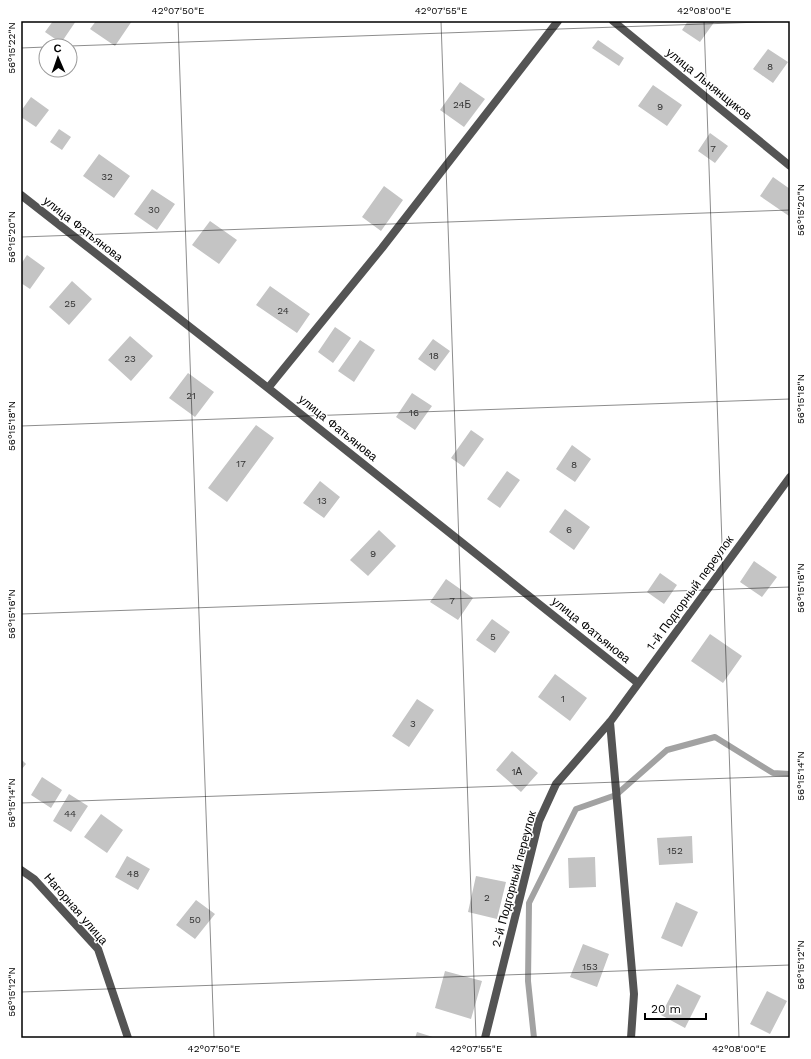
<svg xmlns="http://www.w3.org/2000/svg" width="811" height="1059" font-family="'Work Sans',sans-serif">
<rect width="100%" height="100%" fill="#fff"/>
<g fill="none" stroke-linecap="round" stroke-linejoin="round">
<path stroke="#a2a2a2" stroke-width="6" d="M534 1038 528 981 529 903 576 809 616 795 667 750 715 737 773 773 790 774"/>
</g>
<path fill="#c4c4c4" d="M53 21H76L61 43 45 32Z
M96 21H132L115 46 90 29Z
M688 21H715L700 42 682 30Z
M598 40 624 58 619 66 592 48Z
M768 49 788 62 773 83 753 69Z
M460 82 485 99 464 127 440 110Z
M653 85 682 105 667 126 638 106Z
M31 97 49 110 36 127 21 117V111Z
M59 129 71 137 62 150 50 142Z
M710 133 728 146 715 163 698 151Z
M99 154 130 176 114 198 83 176Z
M773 177 790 189V214L789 216 760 196Z
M384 186 403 200 381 231 362 217Z
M152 189 175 204 157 230 134 214Z
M210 221 237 240 219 264 192 245Z
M27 255 45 268 30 289 21 283V264Z
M72 281 92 299 69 325 49 307Z
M270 286 310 314 297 333 256 305Z
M335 327 351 338 333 363 318 352Z
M130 336 153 356 131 381 108 360Z
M433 339 450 351 435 371 418 359Z
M360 340 375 350 354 382 338 371Z
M188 373 214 392 195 417 169 398Z
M412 393 432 406 415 430 396 417Z
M256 425 274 438 227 502 208 488Z
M471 430 484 439 464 467 451 458Z
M572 445 591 459 575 482 556 469Z
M507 471 520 480 500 508 487 499Z
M320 481 340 497 324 518 303 503Z
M565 509 590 527 574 550 549 532Z
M379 530 396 546 368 576 350 560Z
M754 561 777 577 762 597 740 582Z
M660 573 677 585 664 604 647 592Z
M446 579 473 598 458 620 430 602Z
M492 619 510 632 495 653 476 640Z
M710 634 742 656 723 683 691 661Z
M555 674 587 698 570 721 538 697Z
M417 699 434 710 409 747 392 736Z
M512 751 538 773 521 792 496 770Z
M21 759 26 764 21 770Z
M42 777 62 790 51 808 31 795Z
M69 794 88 806 71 832 53 821Z
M101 814 123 830 107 853 84 837Z
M692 836 693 863 659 865 657 838Z
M127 856 150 869 138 890 115 877Z
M595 857 596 887 569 888 568 858Z
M476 876 506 882 497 919 468 912Z
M196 900 215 914 195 939 176 925Z
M676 902 698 912 682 947 661 938Z
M583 944 609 954 597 987 570 977Z
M445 971 482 981 471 1019 435 1008Z
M677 984 701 996 685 1028 661 1015Z
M767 991 787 1001 770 1034 750 1024Z
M417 1032 436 1038H415Z"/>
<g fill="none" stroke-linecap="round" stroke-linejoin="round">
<path stroke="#545454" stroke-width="8" d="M613 21 790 166
M21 195 268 388 638 683
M268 388 382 248 558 21
M610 722 634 994 631 1038
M21 870 34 879 98 949 128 1038
M485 1038 539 821 556 784 610 722 790 477"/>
</g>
<path fill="none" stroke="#000" stroke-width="1" stroke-opacity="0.45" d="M178 21 214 1038M441 21 476 1038M704 21 739 1038M70 46 790 21M21 48 46 47M21 237 790 210M21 426 790 399M21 614 790 587M21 803 790 776M21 992 790 965"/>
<g text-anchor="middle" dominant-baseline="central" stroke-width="3" stroke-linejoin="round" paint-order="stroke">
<g font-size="10" fill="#313131">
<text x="770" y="66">8</text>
<text x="462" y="104">24Б</text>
<text x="660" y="106">9</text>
<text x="713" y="148">7</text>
<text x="107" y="176">32</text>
<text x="154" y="209">30</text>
<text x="70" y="303">25</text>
<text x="283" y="310">24</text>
<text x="434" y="355">18</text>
<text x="130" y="358">23</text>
<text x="191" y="395">21</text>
<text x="414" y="412">16</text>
<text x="241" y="463">17</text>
<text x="574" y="464">8</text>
<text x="322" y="500">13</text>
<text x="569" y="529">6</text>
<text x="373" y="553">9</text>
<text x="452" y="600">7</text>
<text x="493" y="636">5</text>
<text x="563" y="698">1</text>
<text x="413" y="723">3</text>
<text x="517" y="771">1А</text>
<text x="70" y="813">44</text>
<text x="675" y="850">152</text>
<text x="133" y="873">48</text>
<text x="487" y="897">2</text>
<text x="195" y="919">50</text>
<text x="590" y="966">153</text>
</g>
<g font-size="12" fill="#000" stroke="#fff">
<text transform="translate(709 84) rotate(39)">улица Льнянщиков</text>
<text transform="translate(83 229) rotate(38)">улица Фатьянова</text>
<text transform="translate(338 428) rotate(39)">улица Фатьянова</text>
<text transform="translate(690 593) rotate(-54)">1-й Подгорный переулок</text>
<text transform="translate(591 630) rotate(39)">улица Фатьянова</text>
<text transform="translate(514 879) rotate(-75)">2-й Подгорный переулок</text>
<text transform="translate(76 909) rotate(49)">Нагорная улица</text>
</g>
</g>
<rect width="811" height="1059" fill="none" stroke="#ffffff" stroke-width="44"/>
<g transform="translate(58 58) rotate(358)"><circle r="19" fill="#ffffff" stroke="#999999"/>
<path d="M0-3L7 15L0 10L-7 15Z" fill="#000000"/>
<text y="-6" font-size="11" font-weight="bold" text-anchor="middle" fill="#000000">С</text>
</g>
<path d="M645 1013v6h61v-6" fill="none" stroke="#000000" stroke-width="2"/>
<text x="651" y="1013" font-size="12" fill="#000000" stroke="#ffffff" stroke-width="3" paint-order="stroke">20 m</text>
<rect x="22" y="22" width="767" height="1015" fill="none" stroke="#000" stroke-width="1.5"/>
<g font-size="10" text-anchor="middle" fill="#000">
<text x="178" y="14">42°07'50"E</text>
<text x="441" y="14">42°07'55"E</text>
<text x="704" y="14">42°08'00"E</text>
<text transform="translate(11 48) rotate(-90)" y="4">56°15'22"N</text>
<text transform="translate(800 210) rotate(-90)" y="4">56°15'20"N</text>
<text transform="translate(11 237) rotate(-90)" y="4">56°15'20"N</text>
<text transform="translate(800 399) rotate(-90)" y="4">56°15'18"N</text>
<text transform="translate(11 426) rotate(-90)" y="4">56°15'18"N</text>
<text transform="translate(800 588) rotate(-90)" y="4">56°15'16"N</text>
<text transform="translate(11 614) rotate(-90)" y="4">56°15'16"N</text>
<text transform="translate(800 776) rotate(-90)" y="4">56°15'14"N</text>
<text transform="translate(11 803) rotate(-90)" y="4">56°15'14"N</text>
<text transform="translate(800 965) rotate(-90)" y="4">56°15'12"N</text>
<text transform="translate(11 992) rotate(-90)" y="4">56°15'12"N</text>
<text x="214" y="1052">42°07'50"E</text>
<text x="476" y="1052">42°07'55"E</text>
<text x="739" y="1052">42°08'00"E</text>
</g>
</svg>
